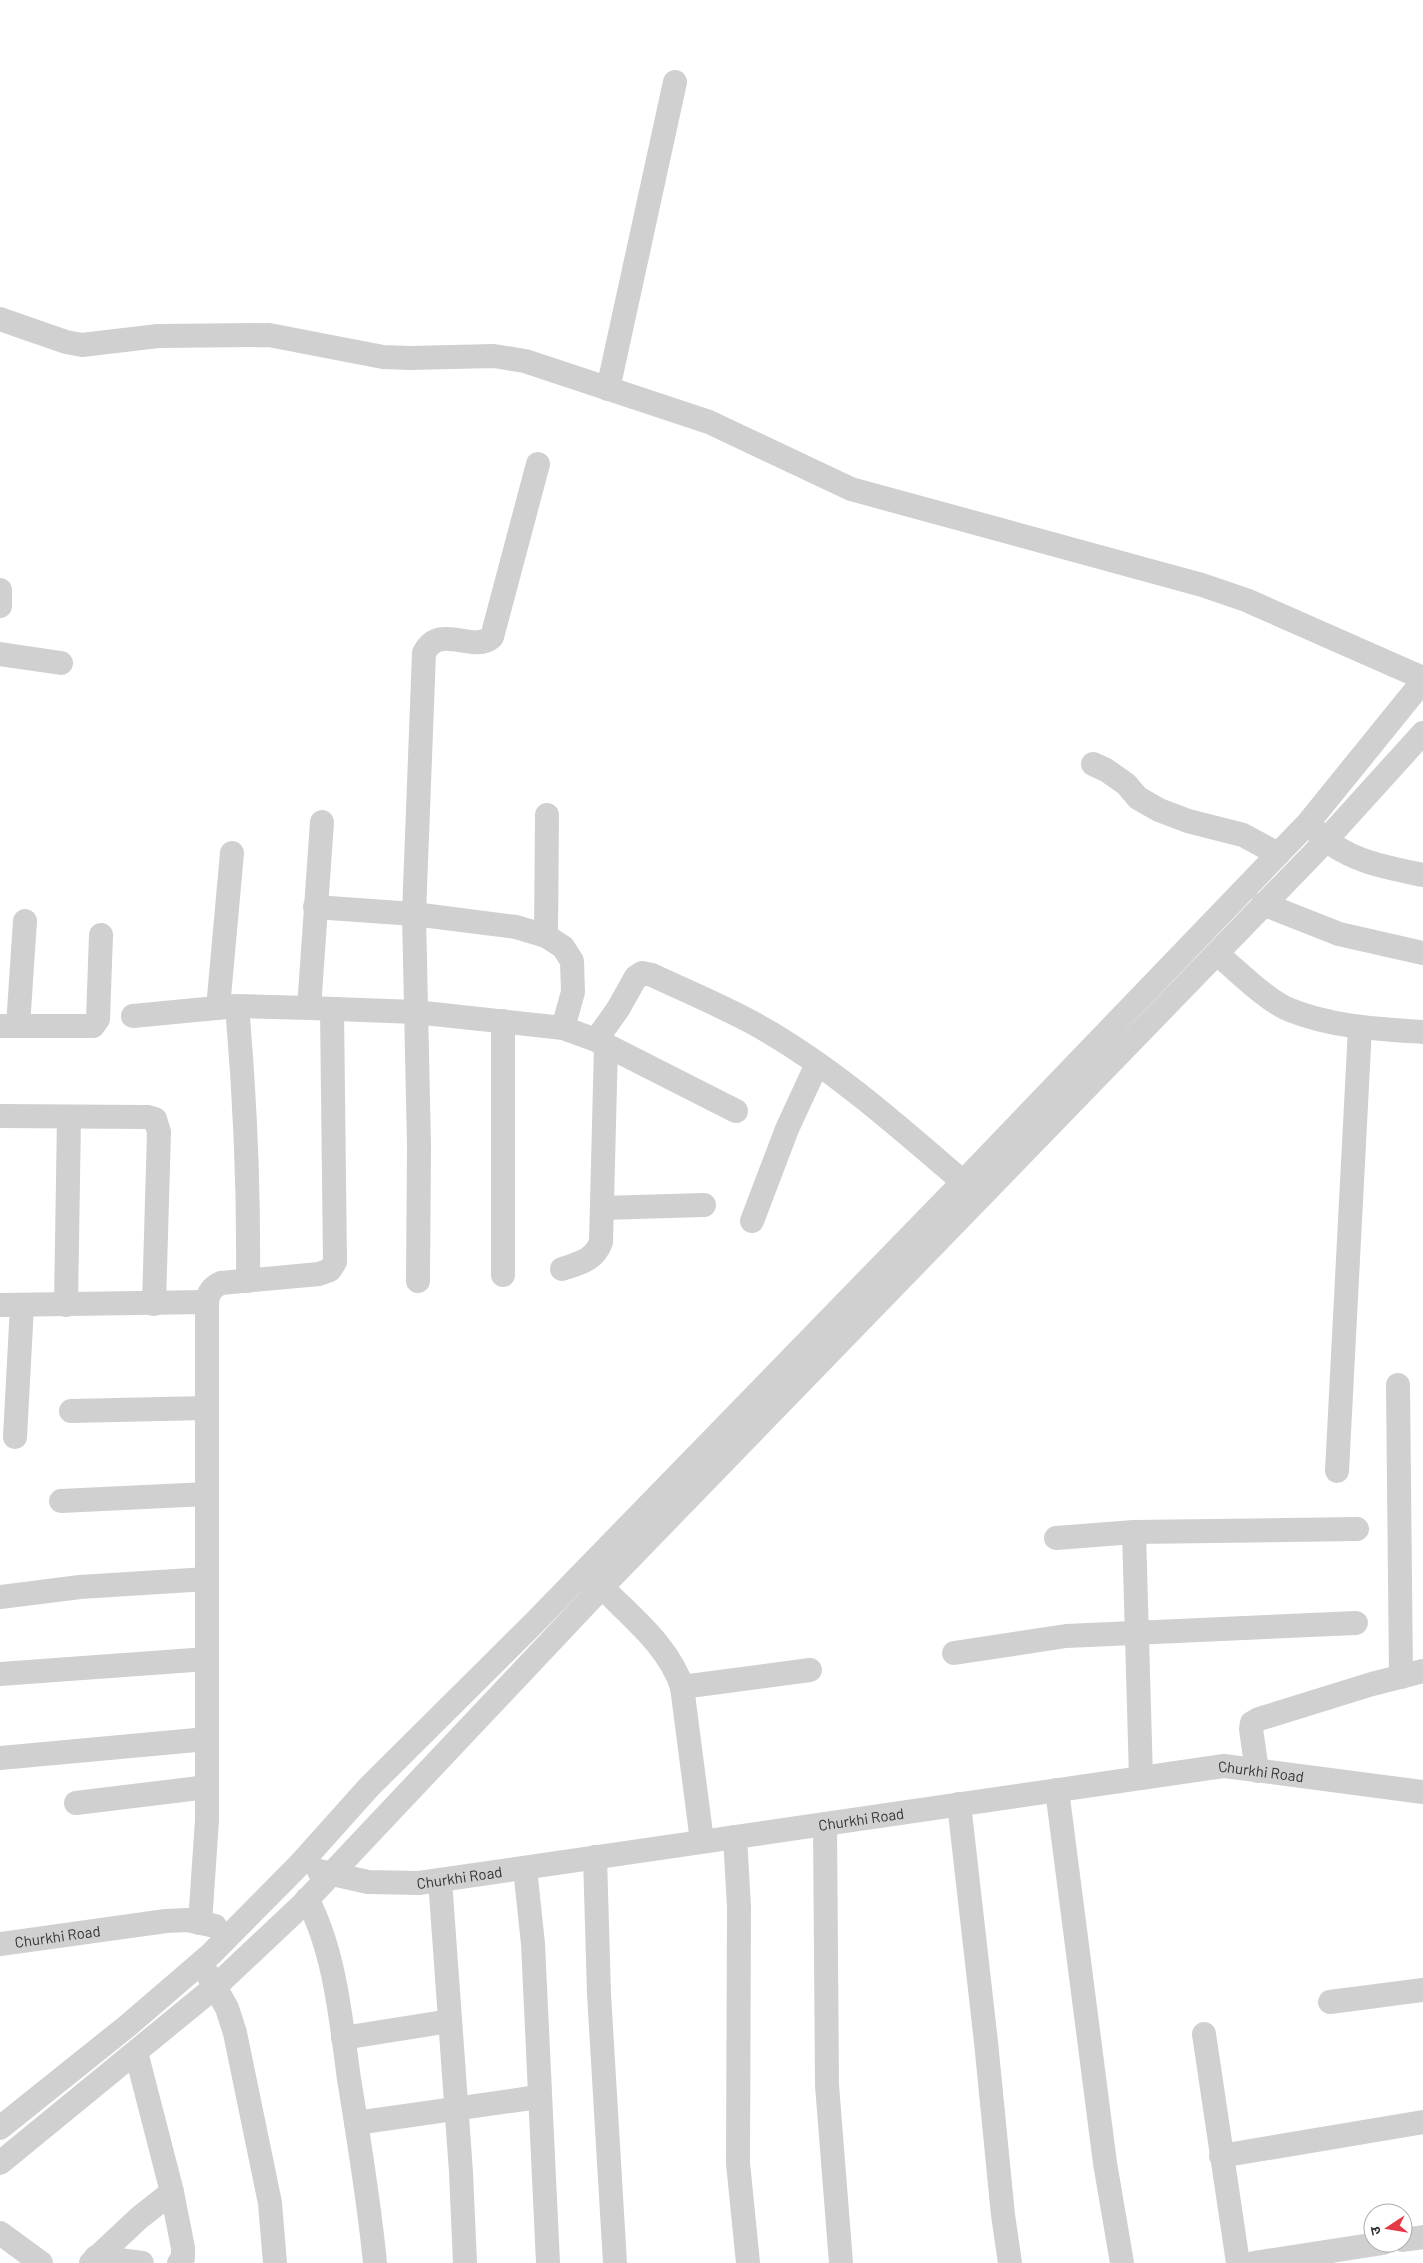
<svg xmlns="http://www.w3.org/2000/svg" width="1423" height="2263" font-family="Barlow,'Noto Sans Devanagari',sans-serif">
<rect width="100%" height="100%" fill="#fff"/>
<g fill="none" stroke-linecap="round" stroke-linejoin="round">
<g stroke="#d0d0d0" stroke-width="24">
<path d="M0 319 66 342 82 345 158 336 269 335 383 357 410 358 494 356 525 361 709 422 851 489 1202 585 1246 600 1423 678"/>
<path d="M608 389 675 82"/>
<path d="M0 590V606"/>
<path d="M0 654 61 663"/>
<path d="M1093 764 1106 770 1126 784 1138 798 1159 810 1188 821 1243 835 1278 854"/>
<path d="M1316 831C1344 860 1384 867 1423 875"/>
<path d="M1263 904 1339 934 1423 953"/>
<path d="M315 907 414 914 516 927 546 936 563 947 572 961 573 992 563 1028"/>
<path d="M546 936 547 815"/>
<path d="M1217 954C1237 970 1267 1001 1290 1010 1332 1027 1379 1029 1423 1032"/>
<path d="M237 1006C245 1098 249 1189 248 1281"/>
<path d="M218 1008 232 853"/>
<path d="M309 1008 322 822"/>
<path d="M133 1016 237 1006 309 1008 415 1012 563 1028 596 1040 736 1111"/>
<path d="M503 1021V1275"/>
<path d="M0 1026H93L98 1019 101 935"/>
<path d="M18 1026 25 921"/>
<path d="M596 1040 618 1009 636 977 642 973 652 975C686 991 722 1006 755 1024 832 1067 897 1125 963 1182"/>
<path d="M0 1116 148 1117 155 1119 159 1132 154 1304"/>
<path d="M602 1208 704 1205"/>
<path d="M752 1221 787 1129 817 1064"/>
<path d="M562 1269C579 1263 594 1261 601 1242L606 1045"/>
<path d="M418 1281 419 1146 414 914 424 653C440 622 472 654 492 637L538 464"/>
<path d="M0 1305 207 1302"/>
<path d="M66 1305 69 1117"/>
<path d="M1398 1385 1401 1677"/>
<path d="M71 1411 207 1408"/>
<path d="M15 1437 22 1306"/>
<path d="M1337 1471 1360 1028"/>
<path d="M61 1501 207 1494"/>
<path d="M1134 1532 1141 1778"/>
<path d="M1056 1538 1134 1532 1357 1529"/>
<path d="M602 1587C631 1617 669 1646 682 1687L702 1841"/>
<path d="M0 1597 80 1587 207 1579"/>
<path d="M954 1653 1066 1636 1356 1623"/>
<path d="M0 1674 207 1659"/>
<path d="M682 1687 810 1670"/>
<path d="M0 1758 207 1739"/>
<path d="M1257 1771 1251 1729 1252 1723 1259 1719 1372 1684 1423 1671"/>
<path d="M1057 1790 1105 2163 1122 2263"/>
<path d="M76 1803 207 1787"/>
<path d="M959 1804 986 2042 1003 2215 1010 2263"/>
<path d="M825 1824 827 2085 841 2263"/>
<path d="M735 1837 739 1907 738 2163 748 2263"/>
<path d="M595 1857 599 1994 615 2263"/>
<path d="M525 1868 533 1944 548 2263"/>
<path id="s1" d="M319 1871 368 1882 419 1883 1224 1766 1423 1792"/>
<path d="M440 1880 461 2172 465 2263"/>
<path d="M307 1899C335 1951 341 2021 349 2079 359 2140 369 2201 375 2263"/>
<path d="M200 1923 207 1820V1302C208 1293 212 1287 221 1283L319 1274 330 1270 335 1262 332 1009"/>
<path id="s2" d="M0 1944 166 1921 187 1920 215 1926"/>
<path d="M207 1973 227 2008 235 2033 270 2203 275 2263"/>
<path d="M1330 2002 1423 1990"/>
<path d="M1204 2034 1238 2263"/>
<path d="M343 2038 450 2021"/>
<path d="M136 2052 172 2192 183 2248V2258L179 2263"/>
<path d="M356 2123 538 2097"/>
<path d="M0 2128 126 2027 211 1954 300 1864 369 1787 537 1620 963 1182 1308 823 1423 681"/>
<path d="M1221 2156 1423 2122"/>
<path d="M0 2163 216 1986 302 1905 602 1587 1316 851 1423 733"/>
<path d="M0 2233 41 2263"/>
<path d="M1403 2240 1423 2237"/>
<path d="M96 2257 142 2263"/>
<path d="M91 2263 139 2218 172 2192"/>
<path d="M1254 2263 1383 2243"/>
</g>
</g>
<g text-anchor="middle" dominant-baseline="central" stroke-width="5" stroke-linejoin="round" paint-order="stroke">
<g font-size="15" fill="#333" stroke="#fff">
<text stroke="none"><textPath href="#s1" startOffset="952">Churkhi Road</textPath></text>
<text stroke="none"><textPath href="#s1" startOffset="548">Churkhi Road</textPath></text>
<text stroke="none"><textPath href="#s1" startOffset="142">Churkhi Road</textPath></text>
<text stroke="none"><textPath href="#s2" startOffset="58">Churkhi Road</textPath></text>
</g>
</g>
<g transform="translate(1388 2228) rotate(258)"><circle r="24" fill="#ffffff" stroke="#adadad"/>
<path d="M0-4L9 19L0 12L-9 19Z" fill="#e63946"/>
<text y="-8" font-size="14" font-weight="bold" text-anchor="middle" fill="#333333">उ</text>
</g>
</svg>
